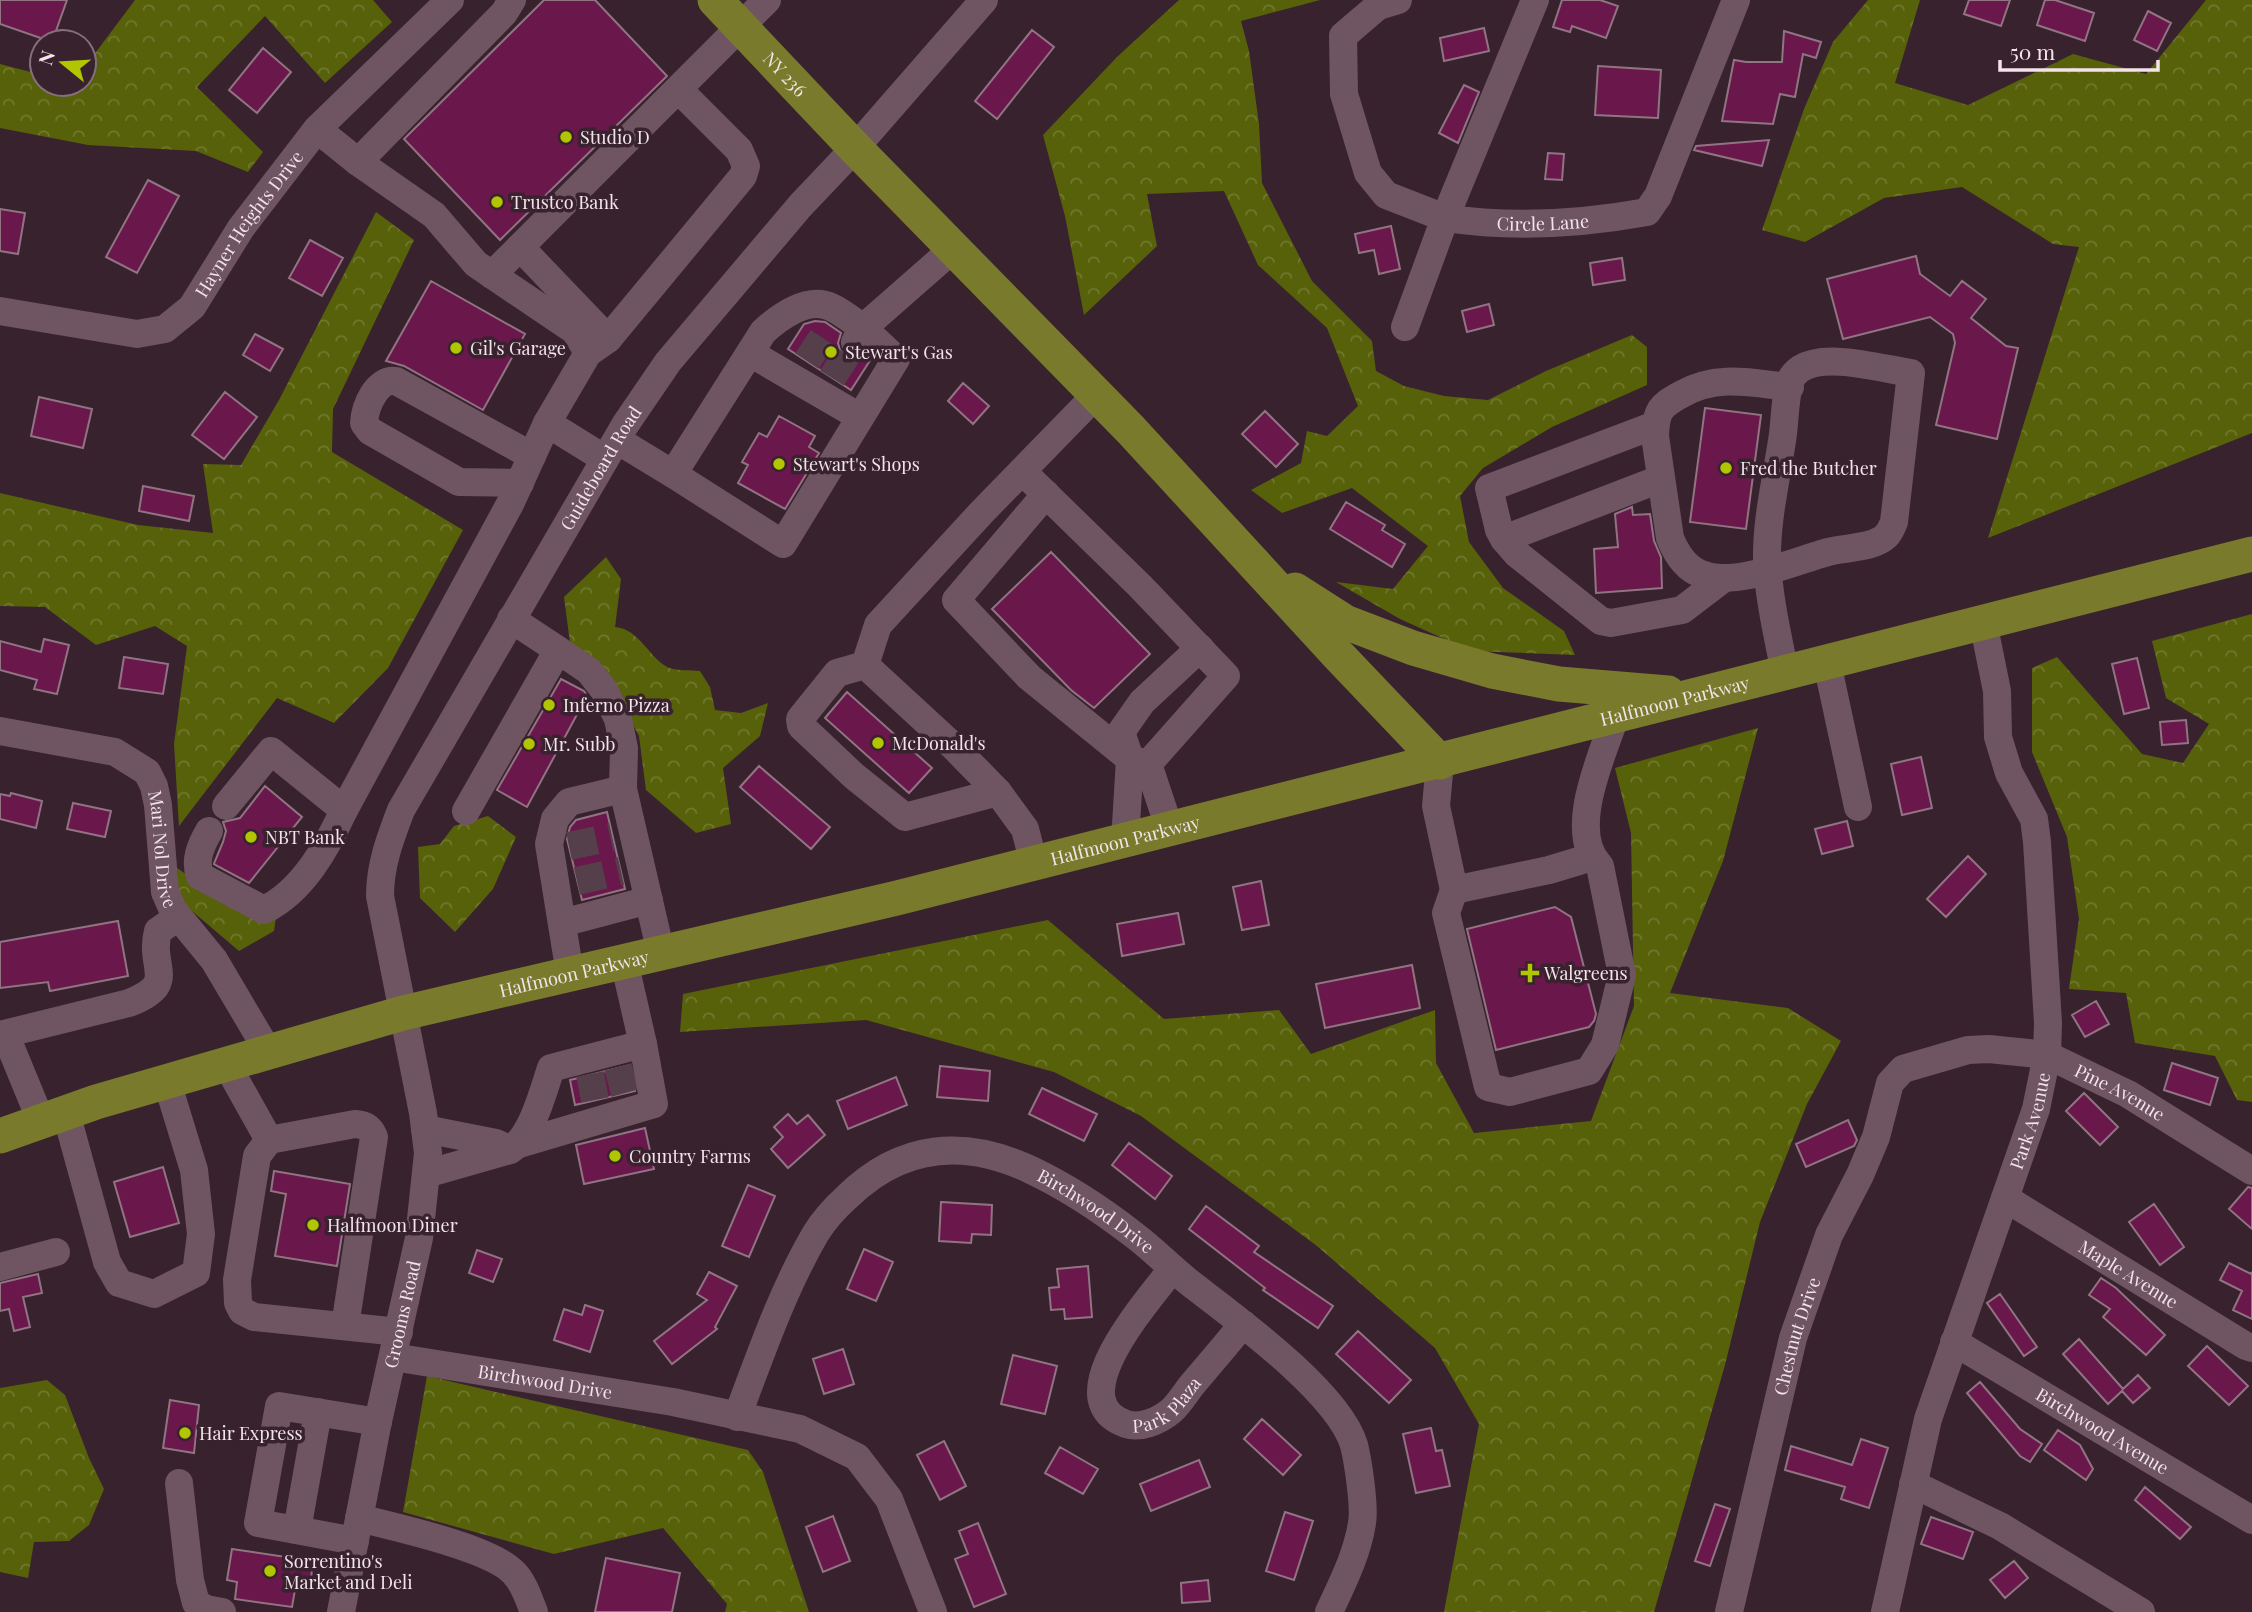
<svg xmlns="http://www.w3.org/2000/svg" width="2252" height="1612" font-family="'Playfair Display',serif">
<defs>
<pattern id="forest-crowns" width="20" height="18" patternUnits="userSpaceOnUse" patternTransform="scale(1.75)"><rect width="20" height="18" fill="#57610a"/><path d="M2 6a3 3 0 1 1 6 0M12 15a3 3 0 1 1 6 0" fill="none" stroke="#70782e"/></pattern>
</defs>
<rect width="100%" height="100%" fill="#38222e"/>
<path fill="url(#forest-crowns)" d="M135 0H373L392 22 325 83 265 16 197 87 263 152 248 172 196 151 88 145 0 128V64L42 75V84H84V68Z
M1179 0H1320L1241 21 1249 51 1259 124 1262 183 1312 281 1372 341 1376 371 1404 386 1444 396 1488 400 1546 371 1632 335 1647 347V385L1552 427 1483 468 1460 496 1469 542 1503 588 1564 631 1575 655 1471 651 1400 619 1336 582 1393 589 1428 546 1352 488 1282 513 1251 490 1301 463 1307 431 1327 436 1358 406 1327 328 1258 265 1224 191 1147 194 1157 246 1084 315 1065 216 1043 135 1117 57Z
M1868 0H1920L1895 83 1968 105 2073 54 2146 74 2206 0H2252V433L1988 538 2079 247 2053 244 1962 187 1884 198 1805 242 1762 230 1804 109 1833 42Z
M376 212 414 240 333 409 332 452 463 530 388 668 334 723 277 698 179 826 174 744 187 646 155 626 96 645 45 607 0 606V493L138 525 213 533 203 464 241 465 279 400Z
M606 557 621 579 615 627C639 629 648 656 667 667 675 671 691 670 700 671L710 687 715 710 741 713 768 703 760 736 723 768 731 824 696 833 646 790 639 736 614 690 570 643 564 597Z
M2252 614V1102L2237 1100 2215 1056 2135 1043 2126 993 2069 989 2079 919 2067 837 2032 752V668L2057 657 2142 754 2183 763 2209 724 2166 698 2152 641Z
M1758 728 1723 861 1670 993 1788 1008 1841 1041 1807 1104 1760 1222 1725 1365 1654 1612H1444L1479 1424 1435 1348 1317 1246 1141 1116 1054 1072 866 1020 680 1032 683 994 1048 920 1164 1019 1279 1010 1311 1054 1435 1010 1436 1063 1474 1133 1591 1121 1634 1006 1631 833 1615 768Z
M488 816 516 837 493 889 455 932 420 898 418 847 440 844 454 826Z
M177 868 217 896 276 917 274 931 239 951 179 900Z
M427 1376 748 1450 763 1472 809 1612H725L727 1604 663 1528 554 1554 403 1512Z
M47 1380 65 1395 89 1458 104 1489 89 1525 69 1541 34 1542 28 1578 0 1572V1388Z"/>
<path fill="#6a174c" stroke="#907482" stroke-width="2" d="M0 0H67L52 42 0 24Z
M544 0H595L667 76 500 240 404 139Z
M1562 0H1600L1618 6 1606 38 1572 26 1570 32 1553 27Z
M1969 0H2010L2001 26 1964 14Z
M2045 0H2055L2094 13 2085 41 2037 25Z
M2148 11 2171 23 2157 51 2134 40Z
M1484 28 1489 51 1444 61 1440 38Z
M1032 30 1054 47 997 119 975 101Z
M1784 31 1821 42 1816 58 1803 54 1795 97 1780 94 1773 124 1722 121 1734 60 1746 62H1782Z
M263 48 291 72 257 113 229 90Z
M1598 66 1661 70 1658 118 1595 115Z
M1464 85 1479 92 1458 143 1439 133Z
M1769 140 1762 166 1694 150 1696 146Z
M1548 153 1564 154 1562 180 1545 179Z
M148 180 179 196 137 273 106 257Z
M0 209 25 213 18 254 0 251Z
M1391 226 1400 269 1379 274 1374 250 1359 253 1355 234Z
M310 240 343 258 322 296 289 278Z
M1916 256 1920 274 1950 296 1962 281 1986 299 1971 318 2006 346 2018 348 1997 439 1936 425 1955 343 1953 334 1930 317 1843 339 1827 279Z
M1622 258 1625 280 1593 285 1590 263Z
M431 281 525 334 483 410 404 366 386 361Z
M1489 304 1494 325 1467 332 1462 311Z
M815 321 825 322 841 333 838 343 840 350 846 356 856 359 866 354 871 359 851 390 788 349 804 324Z
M255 334 283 349 270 371 243 355Z
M963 383 989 406 973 424 948 401Z
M225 392 257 417 224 459 192 435Z
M39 397 92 409 83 448 31 436Z
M1705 408 1761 415 1746 529 1690 522Z
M1265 411 1298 444 1276 467 1242 434Z
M779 416 815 436 809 447 819 453 785 509 738 483 748 465 742 462 759 433 767 437Z
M143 486 194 496 189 521 139 511Z
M1346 502 1385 525 1382 530 1405 544 1392 567 1330 529Z
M1632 507 1633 515 1650 514 1654 541 1661 557 1662 588 1596 593 1594 549 1618 547 1615 514Z
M1051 552 1150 654 1094 708 1071 690 992 609Z
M44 639 69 645 57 694 34 689 37 680 0 670V641L41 652Z
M124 657 168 664 163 694 119 688Z
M2137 658 2149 708 2124 714 2112 664Z
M561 679 584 691 587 696 527 807 497 790Z
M847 692 932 768 909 793 825 718Z
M2186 720 2188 743 2162 745 2160 722Z
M1921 757 1932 808 1902 815 1891 764Z
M759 766 830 827 811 849 740 787Z
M265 786 302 817 249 883 219 867 214 864 215 861 223 842 226 831 223 822 240 818Z
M11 793 42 801 36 828 0 819V794L10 796Z
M73 803 111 811 105 837 67 829Z
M607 812 625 889 582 900 567 839 570 827 576 820Z
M1847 821 1853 846 1822 854 1815 829Z
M1968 856 1986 874 1946 917 1927 899Z
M1261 881 1269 925 1242 930 1233 887Z
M1555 907 1571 917 1596 1014 1594 1021 1589 1027 1496 1050 1467 929Z
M1178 913 1184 944 1122 956 1117 924Z
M118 921 128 976 50 991 48 982 0 988V942Z
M1412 965 1420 1008 1325 1028 1316 984Z
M2096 1001 2109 1024 2085 1037 2072 1015Z
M2172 1063 2218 1078 2210 1105 2164 1090Z
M630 1065 635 1091 575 1105 570 1080Z
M940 1066 990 1071 988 1101 937 1097Z
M896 1077 907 1105 848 1129 837 1101Z
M1042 1088 1097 1114 1084 1141 1029 1114Z
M2084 1093 2118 1127 2100 1145 2066 1111Z
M788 1114 797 1124 808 1115 825 1135 788 1168 771 1149 783 1137 774 1127Z
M1848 1120 1857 1140 1854 1146 1806 1167 1796 1144Z
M645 1128 654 1169 584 1184 576 1145Z
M1129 1143 1172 1176 1155 1199 1112 1165Z
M163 1167 179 1223 130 1237 114 1182Z
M274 1171 350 1184 337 1266 275 1256 286 1194 271 1191Z
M748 1185 775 1196 749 1257 722 1246Z
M2248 1187 2252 1188V1229L2229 1209Z
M941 1202 992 1205 991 1235 972 1234 971 1243 939 1241Z
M2154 1204 2184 1247 2160 1265 2129 1222Z
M1206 1206 1259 1246 1254 1252 1333 1306 1318 1328 1263 1290 1265 1288 1189 1229Z
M864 1249 893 1262 876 1301 847 1289Z
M477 1250 502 1259 493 1282 469 1273Z
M2229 1263 2251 1274 2252 1272V1319L2233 1310 2242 1291 2220 1280Z
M1088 1266 1092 1317 1065 1319 1064 1309 1051 1310 1049 1288 1059 1287 1057 1269Z
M709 1272 737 1286 715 1327 717 1329 672 1364 654 1341 707 1300 697 1294Z
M38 1274 42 1293 23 1297 30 1327 14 1331 9 1309 0 1311V1283Z
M2101 1278 2116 1288 2165 1335 2146 1355 2103 1317 2110 1309 2089 1295Z
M2000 1294 2037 1347 2024 1356 1987 1303Z
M585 1305 603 1311 590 1352 554 1340 564 1309 582 1315Z
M1358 1331 1411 1380 1389 1403 1336 1354Z
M2079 1339 2123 1389 2138 1375 2150 1388 2133 1403 2122 1391 2108 1404 2063 1354Z
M2207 1346 2248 1386 2229 1405 2188 1366Z
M843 1349 854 1384 824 1394 813 1359Z
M1013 1355 1057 1366 1045 1414 1001 1404Z
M1980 1382 2020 1429 2042 1444 2030 1462 2020 1456 1967 1393Z
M170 1400 199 1405 194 1453 163 1448Z
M1262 1419 1301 1455 1283 1475 1244 1439Z
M1431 1428 1436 1451 1442 1450 1450 1486 1416 1493 1403 1434Z
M2058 1430 2080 1445 2093 1469 2086 1480 2044 1450Z
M1861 1439 1888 1448 1869 1508 1841 1499 1845 1487 1785 1470 1791 1446 1852 1465Z
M944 1441 966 1486 940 1500 917 1455Z
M1060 1447 1098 1469 1083 1494 1045 1473Z
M1199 1460 1210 1487 1151 1511 1140 1484Z
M2145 1487 2191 1527 2180 1539 2135 1500Z
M1715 1504 1730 1509 1710 1566 1695 1561Z
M1285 1512 1313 1521 1294 1580 1266 1571Z
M833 1516 850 1561 823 1572 806 1527Z
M1931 1517 1973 1532 1963 1559 1921 1544Z
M978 1523 1006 1594 974 1607 955 1559 968 1554 959 1531Z
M232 1549 313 1561 310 1587 296 1584 292 1607 235 1599 237 1582 227 1580Z
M606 1558 680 1573 672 1612H595Z
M2014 1561 2028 1578 2005 1598 1990 1580Z
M1208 1580 1210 1601 1182 1603 1181 1583Z"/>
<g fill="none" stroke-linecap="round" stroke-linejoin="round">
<path stroke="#543f4a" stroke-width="28" stroke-dasharray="28 14" stroke-linecap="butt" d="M807 361 830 326
M832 378 855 342
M569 846 612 837
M577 881 621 871
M618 1067 625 1093
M590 1074 595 1100"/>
<g stroke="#6f5562" stroke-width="28">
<path d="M1398 0 1378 6 1343 36 1344 94 1368 173 1386 195 1445 218 1405 327"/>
<path id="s1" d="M1535 0 1445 218C1512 228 1581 224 1647 212L1658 196 1736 0"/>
<path d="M317 129 358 162 434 215 476 264 575 331 588 353 547 423 511 502 344 810"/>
<path d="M358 162 504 13 512 0"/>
<path d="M520 247 608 339"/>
<path d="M492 275 767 0"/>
<path id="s2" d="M0 311 137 334 165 329 192 307 241 228 317 129 450 0"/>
<path d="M588 353 608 339 743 176 746 166 739 150 679 90"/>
<path d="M750 353 860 417"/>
<path d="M547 423 605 459"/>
<path d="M1655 425 1489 488 1499 530 1504 539 1517 554 1601 621 1611 623 1682 610 1724 578"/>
<path d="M617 440 673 474 763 332C779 317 808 296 831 307 842 312 853 321 863 328L953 249"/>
<path d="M1022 471 1140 586 1226 676 1148 764"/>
<path d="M673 474 783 544 896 359 863 328 855 342"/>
<path d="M520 483 459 482 370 431 364 423C365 406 377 378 396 381L532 456"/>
<path d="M1046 494 956 600 1029 677 1130 759 1148 764"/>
<path d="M1504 539 1660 479"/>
<path d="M558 650 589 671 604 690 618 719 624 748 623 789 661 953"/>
<path d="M1827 663 1858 807"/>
<path d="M865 665 878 625 981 513 1096 395"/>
<path d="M1785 673C1778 637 1769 599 1767 562 1766 519 1777 477 1783 434 1785 417 1785 397 1790 381 1792 376 1796 372 1800 369 1826 352 1882 369 1911 373L1894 522C1892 527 1889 533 1886 536 1872 549 1845 547 1828 552 1795 561 1734 588 1701 574 1685 568 1676 553 1670 538L1655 436C1656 410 1660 406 1682 394 1718 374 1751 383 1790 387"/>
<path id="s3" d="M0 731 115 752 147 772 154 786 158 805 165 892 173 910 214 960 269 1053"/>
<path d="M1440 762 1436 806 1454 890 1549 870 1592 857"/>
<path d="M1148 764 1170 830"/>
<path d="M998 792 905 817 854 776 801 726 800 719 837 673 865 665 953 746 998 792 1025 829 1034 864"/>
<path d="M466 811 558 650 511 619"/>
<path d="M209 831C201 845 194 860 200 876L264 910C303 891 327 847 344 810L271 751 226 806"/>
<path d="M1125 841 1130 759 1121 732 1142 702 1200 648"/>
<path d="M1454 890 1446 913 1488 1087 1510 1092 1589 1071 1605 1045 1622 975 1600 866C1566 832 1602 756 1615 717"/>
<path d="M562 923 649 900"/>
<path d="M570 974 549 844 555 819 569 802 623 789"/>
<path d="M0 1035 129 1003C180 983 148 969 158 931L178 917"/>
<path d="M0 1037 11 1048 41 1121"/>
<path d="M227 1065 269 1140"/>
<path d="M66 1113 107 1262 119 1283 154 1294 196 1273 201 1234 194 1170 167 1082"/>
<path d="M425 1129 496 1143 510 1150"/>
<path d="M519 1144 654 1104 643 1044"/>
<path d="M426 1174 510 1150C532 1136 543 1092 551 1068L643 1044 624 961"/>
<path id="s4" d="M2005 1198 2246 1346 2252 1348"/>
<path d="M0 1267 56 1252"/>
<path id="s5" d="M1172 1269C1150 1299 1057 1400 1126 1424 1140 1429 1159 1421 1171 1411 1178 1405 1185 1394 1191 1386 1208 1366 1226 1345 1243 1324"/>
<path d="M345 1326 374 1137C370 1127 365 1125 355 1124L269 1140 257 1156 237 1280 238 1303 242 1311 254 1317 399 1332"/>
<path id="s6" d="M1954 1342 2252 1520"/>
<path id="s7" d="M393 1357 673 1402 800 1429 857 1457 889 1499 933 1612"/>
<path id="s8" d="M737 1417C760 1356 783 1289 816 1233 824 1220 836 1207 847 1197 901 1144 964 1138 1031 1170 1067 1187 1103 1211 1134 1235 1154 1250 1171 1268 1190 1283 1234 1317 1338 1392 1354 1445 1358 1461 1365 1507 1362 1523 1357 1555 1342 1584 1329 1612"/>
<path d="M179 1483 190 1580 196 1603 206 1609 222 1612"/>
<path d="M1913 1484 2000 1526 2141 1612"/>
<path d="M359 1518C394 1527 492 1548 514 1573 524 1583 529 1600 534 1612"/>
<path d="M297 1530 318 1412"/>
<path d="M355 1541 258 1523 279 1406 378 1422"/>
<path id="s9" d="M341 1612 377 1426 419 1238 428 1153 423 1113 380 896C380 865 390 839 401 810L625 425 668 362 800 206 855 148 984 0"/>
<path id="s10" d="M1729 1612 1793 1338 1829 1235 1860 1175 1876 1137 1890 1083 1903 1069 1968 1050 1989 1049 2047 1055 2128 1094 2252 1171"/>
<path id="s11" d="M1885 1612 1928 1419 2036 1109 2047 1055 2048 1023 2037 842 2034 819 2009 773 1998 737 1997 691 1983 622"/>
</g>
<g stroke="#7a7a2c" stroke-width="35">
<path id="s12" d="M715 0 855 148 1131 430 1339 656 1440 762"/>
<path d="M1295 590 1345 622 1413 648 1492 671 1559 684 1668 693"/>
<path id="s13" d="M0 1136 96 1102 403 1013 897 898 2252 554"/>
</g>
</g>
<g fill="#b1c500" stroke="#38222e" stroke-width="2.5">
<circle cx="566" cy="137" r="7"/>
<circle cx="497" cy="202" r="7"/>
<circle cx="456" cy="348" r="7"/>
<circle cx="831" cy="352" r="7"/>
<circle cx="779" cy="464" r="7"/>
<circle cx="1726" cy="468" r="7"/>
<circle cx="549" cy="705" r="7"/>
<circle cx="878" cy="743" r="7"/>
<circle cx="529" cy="744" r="7"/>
<circle cx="251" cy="837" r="7"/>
<path d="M1526.5 962.5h7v7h7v7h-7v7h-7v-7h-7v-7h7z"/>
<circle cx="615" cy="1156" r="7"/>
<circle cx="313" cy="1225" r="7"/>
<circle cx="185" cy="1433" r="7"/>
<circle cx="270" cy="1571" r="7"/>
</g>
<g text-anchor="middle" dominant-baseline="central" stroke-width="7" stroke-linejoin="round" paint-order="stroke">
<g font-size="18" fill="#f3e4eb" stroke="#38222e">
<text stroke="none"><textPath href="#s12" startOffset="102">NY 236</textPath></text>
<text stroke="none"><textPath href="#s1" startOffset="334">Circle Lane</textPath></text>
<text stroke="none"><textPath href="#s2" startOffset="303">Hayner Heights Drive</textPath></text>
<text stroke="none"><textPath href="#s9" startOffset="1214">Guideboard Road</textPath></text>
<text stroke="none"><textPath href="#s13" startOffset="1731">Halfmoon Parkway</textPath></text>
<text stroke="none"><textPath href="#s13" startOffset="1164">Halfmoon Parkway</textPath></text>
<text stroke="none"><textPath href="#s3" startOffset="234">Mari Nol Drive</textPath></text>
<text stroke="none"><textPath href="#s13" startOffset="597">Halfmoon Parkway</textPath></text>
<text stroke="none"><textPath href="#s10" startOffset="803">Pine Avenue</textPath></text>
<text stroke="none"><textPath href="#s11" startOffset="513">Park Avenue</textPath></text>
<text stroke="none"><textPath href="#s8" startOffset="525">Birchwood Drive</textPath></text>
<text stroke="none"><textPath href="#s4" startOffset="145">Maple Avenue</textPath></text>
<text stroke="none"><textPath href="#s9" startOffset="304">Grooms Road</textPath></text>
<text stroke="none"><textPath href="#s10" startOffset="284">Chestnut Drive</textPath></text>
<text stroke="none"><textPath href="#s7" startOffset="154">Birchwood Drive</textPath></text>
<text stroke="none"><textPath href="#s5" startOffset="236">Park Plaza</textPath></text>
<text stroke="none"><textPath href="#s6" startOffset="173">Birchwood Avenue</textPath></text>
</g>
<g font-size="18" fill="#f3e4eb" stroke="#38222e" text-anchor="start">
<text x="580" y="137">Studio D</text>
<text x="511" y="202">Trustco Bank</text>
<text x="470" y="348">Gil's Garage</text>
<text x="845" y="352">Stewart's Gas</text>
<text x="793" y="464">Stewart's Shops</text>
<text x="1740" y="468">Fred the Butcher</text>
<text x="563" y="705">Inferno Pizza</text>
<text x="892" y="743">McDonald's</text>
<text x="543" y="744">Mr. Subb</text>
<text x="265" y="837">NBT Bank</text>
<text x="1544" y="973">Walgreens</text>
<text x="629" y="1156">Country Farms</text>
<text x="327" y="1225">Halfmoon Diner</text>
<text x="199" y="1433">Hair Express</text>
<text x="284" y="1561">Sorrentino's<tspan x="284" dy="21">Market and Deli</tspan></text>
</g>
</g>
<g transform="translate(63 63) rotate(288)"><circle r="33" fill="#38222e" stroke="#83707a" stroke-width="2"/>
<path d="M0-5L12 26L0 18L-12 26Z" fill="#b1c500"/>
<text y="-10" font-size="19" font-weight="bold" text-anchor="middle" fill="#f3e4eb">N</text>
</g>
<path d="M2000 60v10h158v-10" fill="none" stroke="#f3e4eb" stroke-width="3.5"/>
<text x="2010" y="60" font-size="21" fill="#f3e4eb" stroke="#38222e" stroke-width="5" paint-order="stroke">50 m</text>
</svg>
